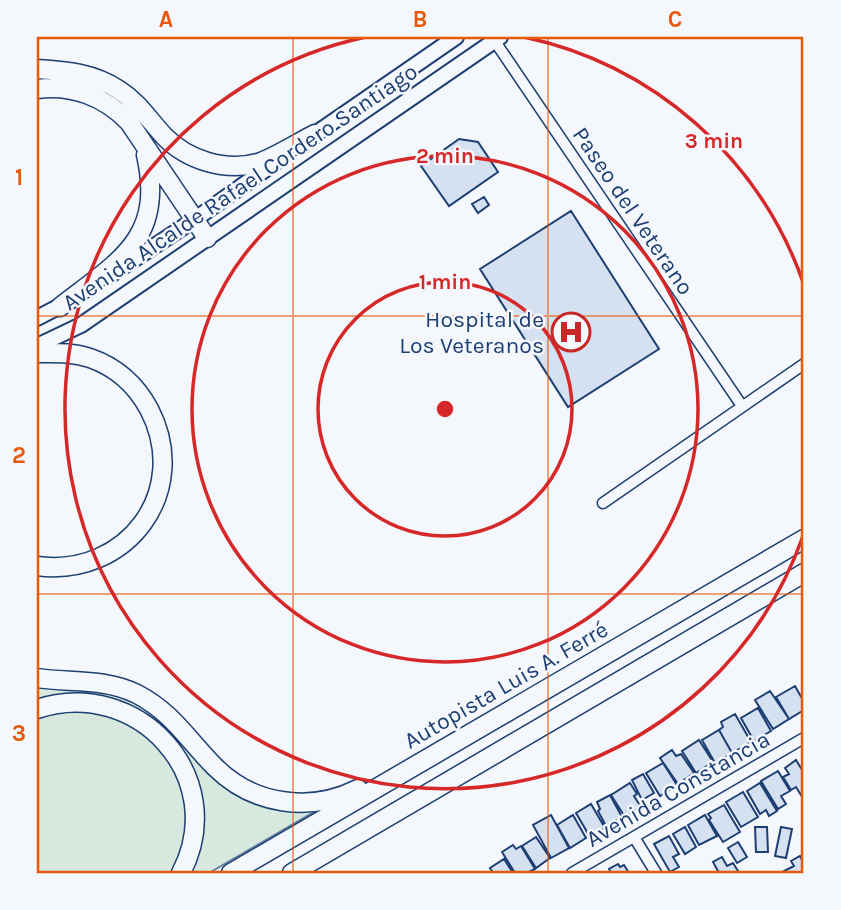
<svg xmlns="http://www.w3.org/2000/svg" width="841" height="910" font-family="Karla,sans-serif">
<rect width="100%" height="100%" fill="#f4f7fb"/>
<path fill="#d7e8df" stroke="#687fa3" stroke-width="2" d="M37 683 83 686 143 703 224 784 324 806 209 873H188C193 862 200 850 202 838 209 778 170 711 107 699 100 698 92 699 85 700 69 701 53 702 37 703Z
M48 709 113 713 158 742 183 781 189 824 177 873H37V713Z"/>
<path fill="#d5e0f0" stroke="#1d3f73" stroke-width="2" d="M459 139 478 142 498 172 449 206 421 166Z
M484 197 489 205 478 213 472 204Z
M571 211 659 349 568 407 480 269Z
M795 686 804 702V710L789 719 776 697Z
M770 691 789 719 773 729 755 700Z
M758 708 771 731 754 741 741 718Z
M735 714 751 742 732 753 719 730 723 727 721 722Z
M719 730 732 753 715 763 702 740Z
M699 740 713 762 696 773 682 751Z
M672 750 676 756 681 754 694 773 678 784 660 758Z
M796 760 804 773V793L801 795 796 787 791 790 783 777 789 774 785 768Z
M663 763 677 785 660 796 646 773Z
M778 771 790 791 781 796 786 804 778 809 761 781Z
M643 774 654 793 642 800 632 780Z
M630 783 637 794 634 796 641 807 625 817 611 795Z
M760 783 777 811 769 816 766 810 760 814 747 791Z
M743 792 758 817 741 827 726 802Z
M610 795 622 817 606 826 598 811 600 809 597 802Z
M591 804 605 828 590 837 576 813Z
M724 805 740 832 723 842 709 820 711 818 708 814Z
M551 815 569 848 551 858 533 825Z
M573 815 586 838 570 848 557 825Z
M705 815 717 836 699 845 688 825Z
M685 827 696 847 685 854 673 834Z
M755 827H767L768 852H756Z
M781 827 792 829 786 858 775 856Z
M669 836 679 854 673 857 679 867 670 872 654 844Z
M536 837 550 858 536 868 522 846Z
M738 842 747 857 737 863 728 848Z
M513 845 516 849 521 846 535 869 527 873H515L502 852Z
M800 856 802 860 804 859V872L786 873 784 871 794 866 791 861Z
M722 857 727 866 733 863 738 871 735 873H719L713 862Z
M504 859 513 873H493L490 868Z
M618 864 620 867 624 865 629 873H611L609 869Z"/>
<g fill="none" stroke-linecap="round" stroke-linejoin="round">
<defs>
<path id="street" d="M492 37 742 406
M603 503 804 364
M634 837 656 873
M572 873 804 738"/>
<path id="secondary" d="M308 139 456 37
M109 276 194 220 283 157
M37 318 68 302
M37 346 81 325 500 37"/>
<path id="highway" d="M37 69C67 71 93 73 119 90 138 102 149 120 164 136 187 160 225 172 258 163 274 158 299 142 315 134
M37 89C72 84 105 97 129 122L207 238
M60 307C119 261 165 239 146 155
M37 353C55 353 72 352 90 358 116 367 136 385 149 409 192 491 127 578 37 566
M37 678C69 683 106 678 137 694 173 713 187 739 215 767 253 805 310 813 358 789
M37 709C137 676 231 777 181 873
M231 873 804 539
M292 873 804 573"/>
</defs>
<use href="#street" stroke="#1d3f73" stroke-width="13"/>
<use href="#secondary" stroke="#1d3f73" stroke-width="18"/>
<use href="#highway" stroke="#1d3f73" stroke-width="21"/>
<use href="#street" stroke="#f4f7fb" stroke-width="10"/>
<use href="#secondary" stroke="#f4f7fb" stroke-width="14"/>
<use href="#highway" stroke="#f4f7fb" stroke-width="18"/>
</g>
<path fill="none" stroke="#e8590c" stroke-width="2" stroke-opacity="0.55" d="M293 37V873M548 37V873M37 316H804M37 594H804"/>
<g fill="none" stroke="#d62828" stroke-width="3.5">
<circle cx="445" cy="409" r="127"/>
<circle cx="445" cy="409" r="253"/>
<path d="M803 536A380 380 0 1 1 366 37M524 37A380 380 0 0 1 803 282"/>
</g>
<defs>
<symbol id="hospital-ring" viewBox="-11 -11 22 22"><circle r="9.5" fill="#f4f7fb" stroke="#c62828" stroke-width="1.5"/><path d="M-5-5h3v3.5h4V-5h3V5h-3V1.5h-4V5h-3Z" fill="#c62828"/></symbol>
</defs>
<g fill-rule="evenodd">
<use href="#hospital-ring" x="549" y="310" width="44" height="44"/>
</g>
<g text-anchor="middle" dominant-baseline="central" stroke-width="5" stroke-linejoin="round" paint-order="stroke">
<g font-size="23" fill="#1d3f73" stroke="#f4f7fb">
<text transform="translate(240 187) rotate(-34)">Avenida Alcalde Rafael Cordero Santiago</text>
<text transform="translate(633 211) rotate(56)">Paseo del Veterano</text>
<text transform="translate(506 685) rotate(-30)">Autopista Luis A. Ferré</text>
<text transform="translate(678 789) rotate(-30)">Avenida Constancia</text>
</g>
<g font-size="23" fill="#1d3f73" stroke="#f4f7fb" text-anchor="end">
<text x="544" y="319">Hospital de<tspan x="544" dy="26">Los Veteranos</tspan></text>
</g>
</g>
<circle cx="445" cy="409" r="10" fill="#d62828" stroke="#f4f7fb" stroke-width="3.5"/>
<g font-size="21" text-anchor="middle" font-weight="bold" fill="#d62828" stroke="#f4f7fb" stroke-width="5" stroke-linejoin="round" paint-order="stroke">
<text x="714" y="148">3 min</text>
<text x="445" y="163">2 min</text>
<text x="445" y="289">1 min</text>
</g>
<rect width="841" height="910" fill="none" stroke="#f4f7fb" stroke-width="77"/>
<rect x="38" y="38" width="764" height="834" fill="none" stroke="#e8590c" stroke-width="2.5"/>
<g font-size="23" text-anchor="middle" font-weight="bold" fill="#e8590c">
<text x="166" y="27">A</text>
<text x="420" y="27">B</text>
<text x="675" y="27">C</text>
<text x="19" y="185">1</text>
<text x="19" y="463">2</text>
<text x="19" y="741">3</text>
</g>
</svg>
